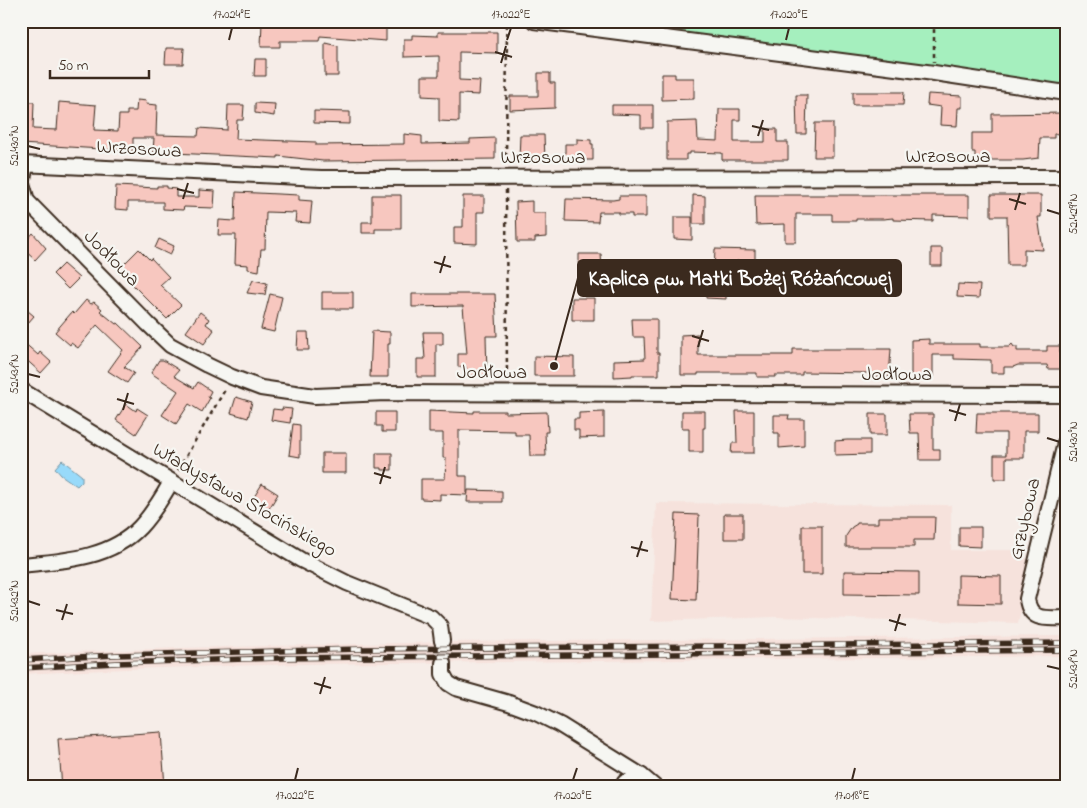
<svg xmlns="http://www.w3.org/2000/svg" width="1087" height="808" font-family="'Indie Flower',sans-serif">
<rect width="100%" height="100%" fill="#f6ede8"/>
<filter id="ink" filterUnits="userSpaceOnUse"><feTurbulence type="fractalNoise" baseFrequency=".02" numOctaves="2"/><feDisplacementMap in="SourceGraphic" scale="10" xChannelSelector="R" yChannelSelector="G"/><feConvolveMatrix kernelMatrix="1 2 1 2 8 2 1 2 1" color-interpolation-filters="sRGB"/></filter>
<g filter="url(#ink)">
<path fill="#f6e2dc" d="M656 503 951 505V550H1016L1030 562 1031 567 1018 623 775 617 651 621Z
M1066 636V656L301 664 126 669 21 674V654L182 648 449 642Z"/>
<path fill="#a5efbe" stroke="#708c6e" d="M513 21H1066V97Z"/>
<path fill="#98dafa" stroke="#7394a2" d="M62 460 82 476V481L77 486 61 475 55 468Z"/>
<path fill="#f7c7bf" stroke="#3b2a1e" d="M262 21H353V24L386 26V41L320 36 319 41H280V47H261Z
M438 32H497V53L459 52V80L480 81 479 95 459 94V122L439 121V97L422 96V76H439V56L404 57V39H412V35L438 36Z
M325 43 338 46V76H325Z
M166 48H184L183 64H165Z
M255 59H266V76H254Z
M538 73H550V83H555V108L510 110V96H538Z
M662 74H675V78H694V99L662 100Z
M853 92H904L903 105H853Z
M928 94 962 96V108H958L957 126 940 125 941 107 927 105Z
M796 95H807L806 134H797Z
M137 100 147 101 146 104 157 105 156 135 198 136 199 128 227 130 228 105H244L243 120H237L236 139 316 142V145L404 144V134L422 136V144L470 143V139L495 138V159L323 161 278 156V158L153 152 154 138H133V151L21 144V102H34L33 129 57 130 59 102 96 105 94 130 118 131 119 115H127V111H136Z
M255 103 275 104 274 116 255 113Z
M612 105H653V128H641V115L612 114Z
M719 109H740V120H734V142H765V129H777V142H788V160H722V153L690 152V154H686V160H667V122L697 121 698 140 718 141Z
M314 111 350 112V124L314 123Z
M1064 113 1065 133 1054 134V138H1040L1039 158 1023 160H975V152H972V133H992V114Z
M815 123H833V157H814Z
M520 135H544L545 160 532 162H526V160H519Z
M577 139 591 140V144H593V160H565V144H577Z
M116 186 157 188V186H167V188L176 189V197H199V190L215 191 214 208 184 207 183 210 163 209V202H128V210L115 209Z
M236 192 299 195V200L312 201 310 223 295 222 296 213 266 212 265 249H261L259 271 248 269V265L235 264 236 235H218L219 220 235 221Z
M372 195H401V229H375V233H362V222H372Z
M693 195 705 196V224H693Z
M755 195H969V216L933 215V221L893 220V218L883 219H856V221H832V214H796V242H785V224L756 225Z
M991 195H1041V217H1038L1043 250 1024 249V265H1008L1007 216H991Z
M463 196H484V212H477V244L454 243V227H463Z
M619 196H646V217H632V214H619V212H599L598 222 565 221 566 199 613 200 619 199Z
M532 201V213H546V237L535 238V242H517L516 202Z
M674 217H692V240L674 239Z
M33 233 46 248 35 260 21 247Z
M159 239 174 246 170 255 155 248Z
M931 248H942V266H931Z
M139 249 150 260 151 258 169 277 160 285 181 305 167 319 118 270Z
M715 249 755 250V261H737V269H726V299L706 298V271H714Z
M579 254H601L602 269 579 270Z
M63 264 79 278 68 289 53 274Z
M253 280 267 283 265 295 247 293Z
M958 284 980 285 979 298 957 297Z
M322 292H353V309H322Z
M270 294 282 297 274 332 261 329Z
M412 294H495L497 336H486L487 376H466V367H458V354H467L463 306 412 307Z
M572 298H594V320H572Z
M86 300 91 304 94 302 102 309 100 311 116 324 118 323 143 347 124 367 134 373 127 383 108 371 123 350 97 325 78 348 71 343 70 345 55 332 72 312 74 314Z
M21 305 34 316 21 331Z
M200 312 209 319 206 324 214 330 204 344 186 332Z
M632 319H657V353H659V375H632V376L614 377V360L645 359 644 337H633Z
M372 331 390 332V344H388V377H370Z
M298 332H308L309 350H297Z
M423 332H443V344H436V377H417V359H425Z
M698 334V355H793V349H891L889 377H872V373L802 372V375H775V377H757V373H698V375H681V335Z
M929 339V344H980V347H1009L1012 344 1014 347H1017V351H1047V346H1060V353H1066V369H1048L1047 365H1018L1013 367H1004V373H991V360L954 359V355H933V377H911V340Z
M21 340 38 355 40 352 51 362 41 373 21 355Z
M534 356 574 357V376H534Z
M159 360H163L179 370 174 376 194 388 198 382 211 391 208 397 210 398 202 412 189 404 176 424 162 415 178 391 151 373Z
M236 397 252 402 248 418 231 413Z
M126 404 136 411 137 408 148 415 136 434 116 420Z
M282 408 292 409 290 423 271 420 273 409 282 410Z
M429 411 474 413V411H506V413L547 412 548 432H545L546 456H530L529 435H515V431L459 430V476H467V495L440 494V500L421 499V479H445L446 458H443V433H429Z
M682 411H705V428H703V452H689V428H682Z
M736 411H754V453H731L732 443H737Z
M376 412H395V432H382V426H376Z
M604 412V437L579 438V430H574V419H579V413Z
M977 413H1038V431H1024V458H1006V479H994V455H1006V433H976Z
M870 414H887V435H870Z
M909 414H933V449H940V460H920L919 433H910Z
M774 415H789L788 419H804V446L779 448V433H774Z
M293 424 300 425V457L289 455Z
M847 440H870V454L835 455V441Z
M322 453H346V473H322Z
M376 453H392V470H382V468H376Z
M262 484 278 494 267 512 251 502Z
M468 490 502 491V502H467Z
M676 514 699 515 696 600 672 599Z
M724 514H743V539H724Z
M878 517H935L934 540H914V547H846V536L852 527 857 524V523H878Z
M802 526H822V574H802Z
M959 527H981V547L959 546Z
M844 571 919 572V595L844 594Z
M958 575 1001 576V604L958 603Z
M161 732 165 787H62L58 739Z"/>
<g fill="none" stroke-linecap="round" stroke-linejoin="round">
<path stroke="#d1c6c0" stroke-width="14" stroke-dasharray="14 7" stroke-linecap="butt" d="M442 641 443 663"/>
<defs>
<path id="minor" d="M534 21 934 73 1066 93
M21 164 321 178 1066 177
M26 165 22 183 27 201 148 324 170 345 207 365 232 377 261 388 315 396 386 393 1066 395
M21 390 301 560 347 583 431 617 440 626 442 641
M1066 439 1027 599C1030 622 1047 618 1066 618
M21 565C63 561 110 559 140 527 153 513 162 498 171 482
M443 663V674L448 683 456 688 509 703 536 713 560 725 642 776 655 787
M622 787 625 782 642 776"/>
</defs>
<use href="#minor" stroke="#3b2a1e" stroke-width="18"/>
<path stroke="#3b2a1e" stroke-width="2.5" stroke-dasharray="4 4" stroke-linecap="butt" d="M934 21V62
M506 164 507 21
M506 190 507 382
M178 470 226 388"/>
<use href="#minor" stroke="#f6f6f2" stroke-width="14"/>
<defs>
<path id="rail" d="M21 660 116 655 361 649 1066 643
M21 668 116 663 281 658 1066 650"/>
</defs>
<use href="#rail" stroke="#3b2a1e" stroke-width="5.5"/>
<use href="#rail" stroke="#f6f6f2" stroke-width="4" stroke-dasharray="11" stroke-linecap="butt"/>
</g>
</g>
<path fill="none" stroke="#3b2a1e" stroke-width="2" d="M229 40 232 28M507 40 511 28M786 40 789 28M495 52 512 57M501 63 506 46M752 126 769 130M758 136 763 120M28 146 40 149M177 189 194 193M183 199 188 183M1009 199 1026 204M1015 210 1020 193M1047 210 1060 214M434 262 451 267M440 273 445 256M692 336 709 341M698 347 703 330M28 374 40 377M117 399 134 404M123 410 128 393M949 410 966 415M955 421 960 404M1047 438 1060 442M374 473 391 478M380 484 385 467M631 547 648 551M637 557 642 541M28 601 40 605M56 610 73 614M62 620 67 604M889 620 906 625M895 631 900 614M1047 666 1060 669M314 683 331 688M320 694 325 677M295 780 298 768M573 780 577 768M852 780 855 768"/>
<g text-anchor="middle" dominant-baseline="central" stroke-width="4.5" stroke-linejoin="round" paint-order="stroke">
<g font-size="20" fill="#3b2a1e" stroke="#f6f6f2">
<text transform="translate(139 150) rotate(3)">Wrzosowa</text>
<text x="948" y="157">Wrzosowa</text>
<text x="543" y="158">Wrzosowa</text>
<text transform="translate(111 259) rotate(45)">Jodłowa</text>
<text x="492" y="373">Jodłowa</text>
<text x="897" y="375">Jodłowa</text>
<text transform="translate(244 501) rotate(30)">Władysława Słocińskiego</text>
<text transform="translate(1026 519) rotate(-77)">Grzybowa</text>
</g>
</g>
<path fill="none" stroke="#3b2a1e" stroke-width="2" d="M554 366L578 278"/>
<circle fill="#3b2a1e" stroke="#f6f6f2" stroke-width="2" cx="554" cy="366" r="5"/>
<rect fill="#3b2a1e" stroke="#3b2a1e" stroke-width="2" x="578" y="260" width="323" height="36" rx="5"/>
<g font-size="21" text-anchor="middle" font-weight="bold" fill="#fff">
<text x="740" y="285">Kaplica pw. Matki Bożej Różańcowej</text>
</g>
<rect width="1087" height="808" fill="none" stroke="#f6f6f2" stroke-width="55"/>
<path d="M50 70v8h99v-8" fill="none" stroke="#3b2a1e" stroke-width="2.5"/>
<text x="58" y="70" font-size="15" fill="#3b2a1e" stroke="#f6f6f2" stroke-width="4" paint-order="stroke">50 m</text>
<rect x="28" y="28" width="1032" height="752" fill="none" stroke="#3b2a1e" stroke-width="2"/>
<g font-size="12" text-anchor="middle" fill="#3b2a1e">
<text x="232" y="18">17.024°E</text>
<text x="511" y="18">17.022°E</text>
<text x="789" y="18">17.020°E</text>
<text transform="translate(14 146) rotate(-90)" y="4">52.430°N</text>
<text transform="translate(1073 214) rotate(-90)" y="4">52.429°N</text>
<text transform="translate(14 374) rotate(-90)" y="4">52.431°N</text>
<text transform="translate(1073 442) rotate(-90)" y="4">52.430°N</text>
<text transform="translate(14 601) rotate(-90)" y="4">52.432°N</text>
<text transform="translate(1073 669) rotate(-90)" y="4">52.431°N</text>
<text x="295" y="799">17.022°E</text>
<text x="573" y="799">17.020°E</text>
<text x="852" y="799">17.018°E</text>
</g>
</svg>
